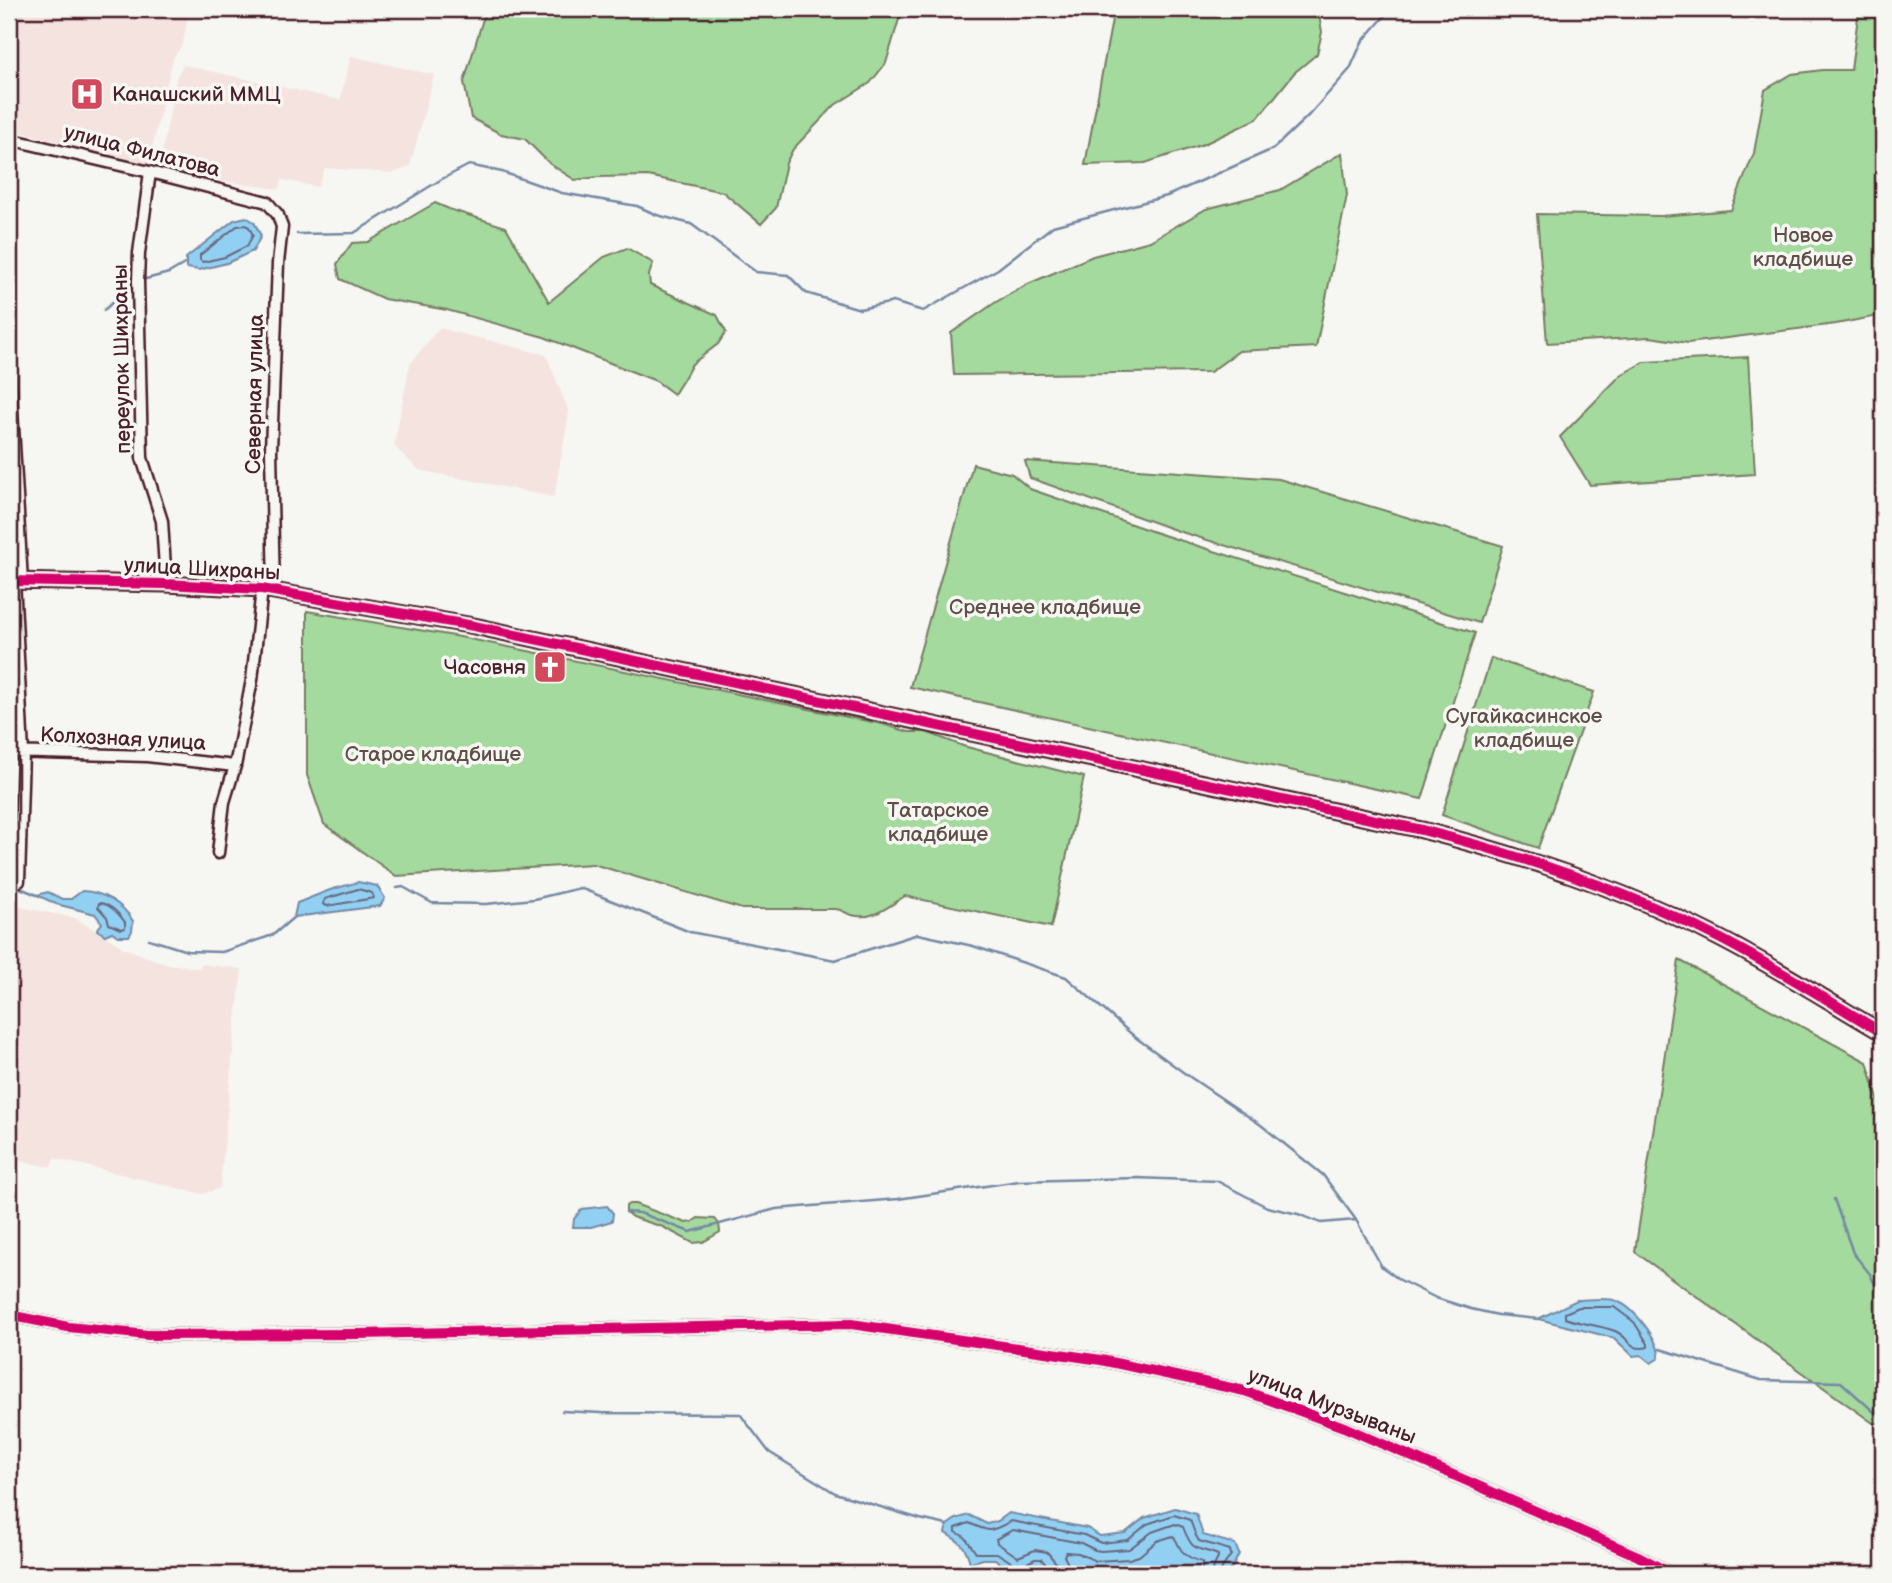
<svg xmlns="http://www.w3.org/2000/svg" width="1892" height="1583" font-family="'Balsamiq Sans',sans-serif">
<rect width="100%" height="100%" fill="#f6f6f2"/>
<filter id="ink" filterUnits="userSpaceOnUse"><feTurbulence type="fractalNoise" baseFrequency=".0143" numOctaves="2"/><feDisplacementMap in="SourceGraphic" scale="14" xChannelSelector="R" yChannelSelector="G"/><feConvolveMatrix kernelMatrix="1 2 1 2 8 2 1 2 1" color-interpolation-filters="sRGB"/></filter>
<g filter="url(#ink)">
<path fill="#f5e3df" d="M9 9H189L183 43 173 58 148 164 9 129Z
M351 56 434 75 410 166 394 173 325 168 318 187 282 180 279 189 200 178 160 163 177 76 183 65 340 100Z
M439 328 546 355 569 412 554 497 419 470 394 446 410 364Z
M9 905 75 918 124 948 166 964 200 968 201 964 242 969 234 1038 220 1188 203 1194 54 1158 51 1167 9 1159Z"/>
<path fill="#a4da9e" stroke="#777c64" stroke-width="2" d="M486 9H902L886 63 870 83 835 105 793 149 786 163 776 208 761 224 723 192 648 176 598 177 575 180 550 164 525 139 501 134 471 118 464 82Z
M1114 9H1318L1322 32 1317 54 1294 73 1257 119 1204 144 1145 163 1085 165Z
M1859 9H1883V315L1836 324 1688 343 1650 337 1547 343 1537 214 1661 216 1731 210 1754 153 1765 90 1792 74 1822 70H1851Z
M1342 153 1347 195 1316 347 1239 351 1210 372 954 375 951 333 996 302 1028 284 1093 256 1150 241 1206 209 1280 190Z
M435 203 449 209 506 227 549 302 604 257 627 248 653 263 649 275 650 285 717 315 726 332 718 344 692 364 683 380 674 394 656 381 544 337 447 310 384 299 340 279 337 264 352 243 368 242Z
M1748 357 1755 474 1590 485 1560 437 1621 375 1644 362Z
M1025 461 1279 479 1503 546 1479 623 1178 531 1030 478Z
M973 464 1012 474 1030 489 1160 534 1475 633 1422 799 910 687Z
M307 611 460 637 882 724 909 732H926L963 746 1084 777 1051 927 905 896C889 906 873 921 852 915 846 914 843 910 836 909H742L593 864 396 876 324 824 307 775Z
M1491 658 1594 692 1538 848 1442 815Z
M1679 960 1867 1062 1883 1116V1423H1873L1635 1252Z
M629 1204H635L686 1223 692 1222 698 1218 715 1219 719 1224 720 1232 703 1242 693 1243 663 1227 632 1217 626 1212V1206Z"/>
<path fill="#92d0f3" stroke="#7589a3" stroke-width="2" d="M246 217 254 222 261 236 253 251 227 263 199 270 186 268V258L234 220Z
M358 882 377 886 385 898 380 906 294 917 297 903 330 890Z
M82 891C103 892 122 903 133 921L132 931 129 936H118L112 932 105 935 97 930 102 923 95 914 56 904 37 895 48 892 62 899H71Z
M607 1206 613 1213 612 1221 591 1227H573L574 1219 582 1209Z
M1577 1300C1587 1300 1609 1297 1617 1301 1634 1308 1660 1340 1659 1358L1651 1363 1641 1355 1633 1356 1614 1338 1538 1319Z
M1175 1508 1196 1514 1203 1535 1235 1544 1239 1554 1233 1566 1226 1574H1045L1039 1565 1021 1573 1009 1570 995 1559H983L970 1563C966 1545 960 1542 945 1533L947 1525 956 1519 969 1515 987 1524 998 1521 1009 1513 1087 1528 1100 1536 1125 1533 1144 1518Z"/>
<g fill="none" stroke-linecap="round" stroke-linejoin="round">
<path stroke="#67667b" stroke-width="2" d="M245 225 249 227 253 235 247 246 225 257 203 262 200 260V255L237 226Z
M358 889 372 893 374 898 327 906 323 904 325 899Z
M99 903C109 903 119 914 125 922V928L121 929 109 924 107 917 98 907Z
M1579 1307H1614L1634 1322 1648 1344V1347C1629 1352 1630 1337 1615 1331 1599 1325 1581 1324 1565 1318V1313Z
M1050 1574 1049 1568 1041 1559H1035L1019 1567 997 1553H976L965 1537 956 1532V1528L969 1523C991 1533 990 1532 1011 1521L1084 1535 1101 1543 1128 1540 1147 1524 1174 1515 1190 1520 1196 1536 1199 1541 1230 1550 1231 1555 1222 1568 1221 1574
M1059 1574 1057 1564 1047 1552 1035 1550 1018 1557 997 1543 996 1539 1013 1530 1081 1543 1095 1550 1101 1551 1129 1549 1152 1532 1175 1524 1183 1527C1193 1553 1195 1546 1218 1555V1558L1214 1566 1212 1574
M1069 1574 1068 1564 1064 1556 1066 1552 1078 1553 1096 1561 1129 1559 1139 1556 1157 1541 1173 1536C1177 1540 1178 1546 1182 1551 1187 1557 1195 1560 1202 1562V1574"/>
<path stroke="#7589a3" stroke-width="2.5" d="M297 234 354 233 442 179 469 165 502 172 562 193 637 206 657 215 691 224 756 272 788 275 806 293 860 309 893 302 923 311 998 269 1053 226 1167 196 1273 149 1309 115 1350 69 1362 42 1391 9
M142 280 169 273 186 263
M104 310 136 282
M9 888H10
M20 888 37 895
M397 888 403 887 432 903 486 904 534 899 580 888 690 932 835 960 918 934 973 946 1066 977 1135 1037 1187 1075 1261 1125 1323 1175 1356 1220 1382 1267 1400 1280 1436 1298 1471 1309 1498 1315 1538 1319
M149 939 187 951 222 952 273 935 294 917
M1834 1199 1853 1253 1870 1274 1883 1302
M626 1212 640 1213 690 1232 776 1209 898 1199 1019 1181 1137 1178 1217 1181 1267 1207 1298 1214 1321 1223 1356 1220
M1660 1349 1761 1380 1841 1382 1883 1420
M562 1411 601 1413 740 1414 769 1452 835 1493 920 1519 947 1525"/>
<defs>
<path id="street" d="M9 139 150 172 267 202 278 215 282 227 278 263 271 450 274 591
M150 172 139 253 138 281 142 458 162 521 166 584
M9 359 22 581
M14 581 23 753 19 881
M9 752 147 756 235 766
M218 853 224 802 235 766 252 680 262 589
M9 1316H14L68 1327 148 1335 358 1334 851 1324 1101 1360 1245 1391 1344 1427 1638 1556 1671 1574"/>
<path id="secondary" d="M9 581 166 584 262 589 474 626 1422 830C1523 856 1624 889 1717 937 1774 966 1828 1001 1883 1033"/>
</defs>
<use href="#street" stroke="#4a1f2b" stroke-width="15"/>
<use href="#secondary" stroke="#4a1f2b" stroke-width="19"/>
<use href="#street" stroke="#f6f6f2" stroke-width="10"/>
<use href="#secondary" stroke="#f6f6f2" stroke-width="14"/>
<defs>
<path id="cycleway" d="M9 581 166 584 262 589 474 626 1422 830C1523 856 1624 889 1717 937 1774 966 1828 1001 1883 1033
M9 1316H14L68 1327 148 1335 358 1334 851 1324 1101 1360 1245 1391 1344 1427 1638 1556 1671 1574"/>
</defs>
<use href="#cycleway" stroke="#f6f6f2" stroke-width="15"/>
<use href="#cycleway" stroke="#d6006c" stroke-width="10"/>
</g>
</g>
<defs>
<symbol id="hospital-square" viewBox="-11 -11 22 22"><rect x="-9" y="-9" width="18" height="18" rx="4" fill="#d1495b" stroke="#f6f6f2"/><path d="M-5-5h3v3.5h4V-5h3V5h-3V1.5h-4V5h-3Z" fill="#fff"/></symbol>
<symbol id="church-square" viewBox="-11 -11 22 22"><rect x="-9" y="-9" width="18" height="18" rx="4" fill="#d1495b" stroke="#f6f6f2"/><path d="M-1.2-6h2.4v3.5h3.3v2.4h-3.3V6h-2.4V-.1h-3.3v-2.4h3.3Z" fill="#fff"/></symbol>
</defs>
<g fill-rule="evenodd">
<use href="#hospital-square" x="68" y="75" width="38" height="38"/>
<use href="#church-square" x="531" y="648" width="38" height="38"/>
</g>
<g text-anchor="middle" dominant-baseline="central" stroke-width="7" stroke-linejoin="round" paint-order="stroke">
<g font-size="21" fill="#4a1f2b" stroke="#f6f6f2" text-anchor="start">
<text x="112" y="94">Канашский ММЦ</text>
<text x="526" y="667" text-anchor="end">Часовня</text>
</g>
<g font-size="21" fill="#4a1f2b" stroke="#f6f6f2">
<text transform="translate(142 151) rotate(14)">улица Филатова</text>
<text transform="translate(122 359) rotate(-91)">переулок Шихраны</text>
<text transform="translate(255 394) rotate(-89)">Северная улица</text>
<text transform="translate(202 569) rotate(3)">улица Шихраны</text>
<text transform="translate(123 739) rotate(3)">Колхозная улица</text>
<text transform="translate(1332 1406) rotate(21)">улица Мурзываны</text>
</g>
<g font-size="21" fill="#604e48" stroke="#f6f6f2">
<text x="1803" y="235">Новое<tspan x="1803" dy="24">кладбище</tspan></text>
<text x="1045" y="607">Среднее кладбище</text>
<text x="1524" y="716">Сугайкасинское<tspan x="1524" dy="24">кладбище</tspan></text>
<text x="433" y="754">Старое кладбище</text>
<text x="938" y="810">Татарское<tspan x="938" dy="24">кладбище</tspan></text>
</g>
</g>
<rect width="1892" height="1583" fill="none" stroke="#f6f6f2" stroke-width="35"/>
<rect x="18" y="18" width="1857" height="1548" fill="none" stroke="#4a1f2b" stroke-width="2.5" filter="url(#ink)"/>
</svg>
